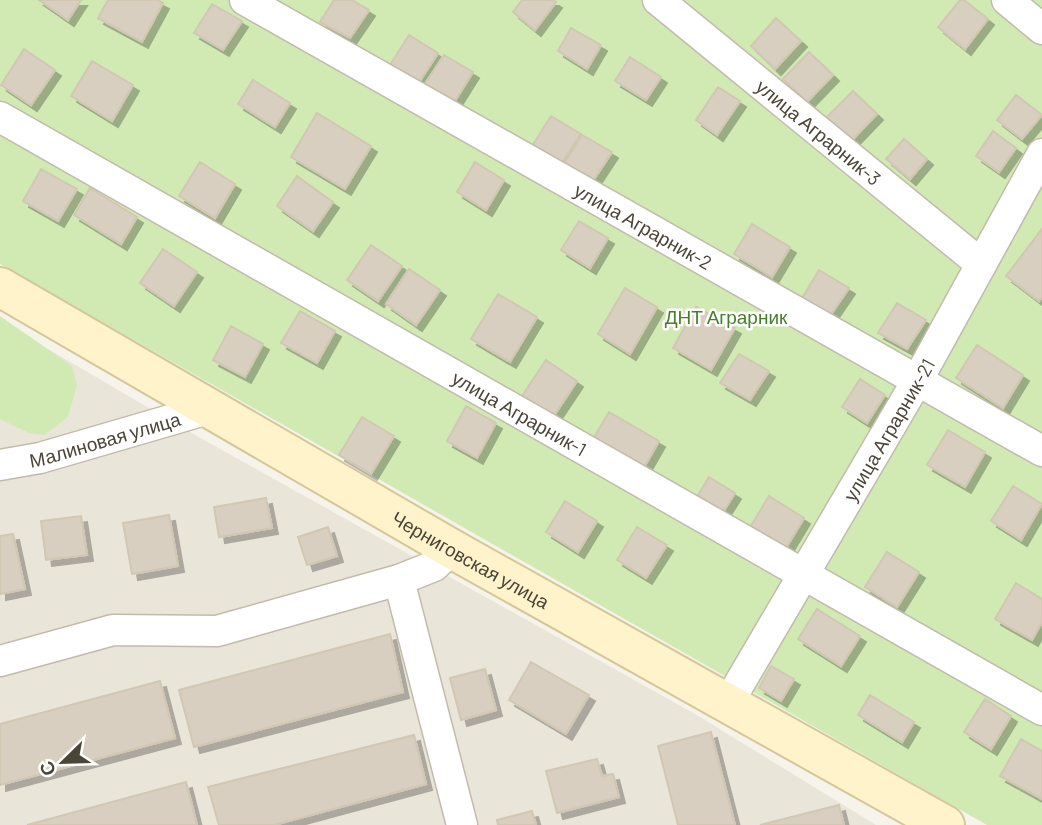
<svg xmlns="http://www.w3.org/2000/svg" width="1042" height="825" font-family="Barlow,sans-serif">
<defs>
<filter id="shadow"><feDropShadow dx="6" dy="6" stdDeviation="0" flood-color="#0004"/></filter>
</defs>
<rect width="100%" height="100%" fill="#f6f3eb"/>
<path fill="#eae5d9" d="M0 321 197 436 695 714 876 825H0Z"/>
<path fill="#d1eab4" d="M0 0H1042V825H987L0 264Z
M0 316 72 366 77 385 68 417 44 435 29 433 0 419Z"/>
<path fill="#d8cfc0" stroke="#d2c7b3" stroke-width="2" filter="url(#shadow)" d="M39 0H81L68 20Z
M108 0H157L163 3 142 42 98 18Z
M334 0H352L369 10 350 38 320 22Z
M522 0H553L556 2 535 30 513 12Z
M960 0H964L988 19 965 49 938 27Z
M212 4 242 21 223 50 194 33Z
M776 18 801 41 775 69 751 46Z
M571 28 601 45 587 69 558 51Z
M409 35 438 53 420 81 390 65Z
M24 49 55 70 31 105 1 85Z
M809 52 833 75 807 102 783 79Z
M444 55 473 72 455 101 425 84Z
M630 57 661 77 646 100 615 81Z
M92 61 133 85 112 121 71 96Z
M253 80 290 103 275 127 238 104Z
M718 87 740 101 717 135 696 120Z
M853 91 877 114 851 141 826 118Z
M1016 95 1042 115 1022 139 997 120Z
M317 113 371 146 345 189 291 157Z
M551 116 581 134 562 162 532 146Z
M993 131 1016 148 999 172 976 156Z
M582 135 612 152 593 181 564 164Z
M904 139 927 159 910 179 886 159Z
M200 162 235 184 215 218 179 196Z
M475 162 504 180 486 210 457 192Z
M41 169 77 189 58 221 23 201Z
M297 176 333 202 313 231 277 206Z
M90 188 137 217 121 244 74 215Z
M579 221 608 238 590 268 561 250Z
M752 224 790 247 772 277 734 254Z
M1042 229V297L1039 301 1006 276Z
M371 245 402 266 378 301 347 280Z
M163 249 197 272 174 306 140 283Z
M409 269 440 290 416 325 386 304Z
M819 270 849 288 830 316 801 300Z
M625 288 657 307 630 354 598 334Z
M498 294 537 317 510 362 471 339Z
M897 303 926 320 907 349 878 333Z
M696 307 735 328 711 370 673 348Z
M300 311 335 331 317 363 281 343Z
M231 326 263 344 245 377 213 360Z
M977 345 1023 375 1003 408 956 378Z
M739 354 769 371 750 400 720 383Z
M546 360 577 381 553 417 522 396Z
M860 379 885 395 867 423 842 407Z
M466 406 496 423 477 458 447 441Z
M609 412 659 441 643 469 593 439Z
M362 417 394 436 371 474 339 455Z
M948 430 985 452 965 487 927 465Z
M709 477 735 493 723 512 698 495Z
M1013 486 1042 504 1021 540 991 521Z
M769 496 804 518 784 551 749 529Z
M266 498 272 528 219 537 214 507Z
M565 501 597 521 578 552 546 532Z
M169 515 178 566 132 574 123 523Z
M81 516 87 555 46 560 41 521Z
M328 527 337 556 307 565 298 537Z
M637 527 667 545 646 578 617 560Z
M13 534 25 589 0 594V536Z
M887 552 919 572 897 607 865 587Z
M1016 583 1042 599V622L1032 640 995 619Z
M817 609 860 636 841 666 798 639Z
M390 634 403 692 194 747 179 690Z
M531 662 589 695 566 734 509 700Z
M771 666 794 679 781 701 759 688Z
M485 669 496 710 461 720 450 678Z
M160 681 175 738 0 785V724Z
M870 695 914 722 902 742 858 715Z
M985 699 1011 716 991 749 964 732Z
M711 732 735 825H678L658 746Z
M414 735 426 784 274 825H219L208 787Z
M1021 739 1042 751V799L1000 776Z
M597 759 602 776 613 774 619 797 557 813 546 771Z
M186 782 197 825H27Z
M839 805 844 825H760Z
M532 811 536 825H498L497 820Z"/>
<g fill="none" stroke-linecap="round" stroke-linejoin="round">
<defs>
<g id="street">
<path id="s1" d="M245 0 1042 451"/>
<path id="s2" d="M658 0 981 264"/>
<path d="M1007 0 1042 29"/>
<path id="s3" d="M0 117 1042 710"/>
<path id="s4" d="M0 465 40 458 208 409"/>
<path d="M399 580 462 825"/>
<path d="M0 661 113 630 217 631 399 580 434 566 452 549"/>
<path id="s5" d="M728 703 917 381 1042 154"/>
</g>
<g id="secondary">
<path id="s6" d="M0 287 452 549 945 825"/>
</g>
</defs>
<use href="#street" stroke="#c2bbad" stroke-width="33"/>
<use href="#secondary" stroke="#d5c79b" stroke-width="42"/>
<use href="#street" stroke="#fff" stroke-width="30"/>
<use href="#secondary" stroke="#fff3cc" stroke-width="38"/>
</g>
<g text-anchor="middle" dominant-baseline="central" stroke-width="5" stroke-linejoin="round" paint-order="stroke">
<g font-size="19" fill="#4a4439" stroke="#fff">
<text stroke="none"><textPath href="#s2" startOffset="208">улица Аграрник-3</textPath></text>
<text stroke="none"><textPath href="#s1" startOffset="458">улица Аграрник-2</textPath></text>
<text stroke="none"><textPath href="#s3" startOffset="598">улица Аграрник-1</textPath></text>
<text stroke="none"><textPath href="#s5" startOffset="317">улица Аграрник-21</textPath></text>
<text stroke="none"><textPath href="#s4" startOffset="108">Малиновая улица</textPath></text>
<text stroke="none"><textPath href="#s6" startOffset="544">Черниговская улица</textPath></text>
</g>
<g font-size="19" fill="#497e2a" stroke="#fff">
<text x="726" y="316">ДНТ Аграрник</text>
</g>
</g>
<g transform="translate(63 762) rotate(247)" stroke="#ffffff" stroke-width="5" paint-order="stroke">
<path d="M0-5L12 26L0 18L-12 26Z" fill="#4a4439"/>
<text y="-10" font-size="19" font-weight="bold" text-anchor="middle" fill="#4a4439">С</text>
</g>
</svg>
